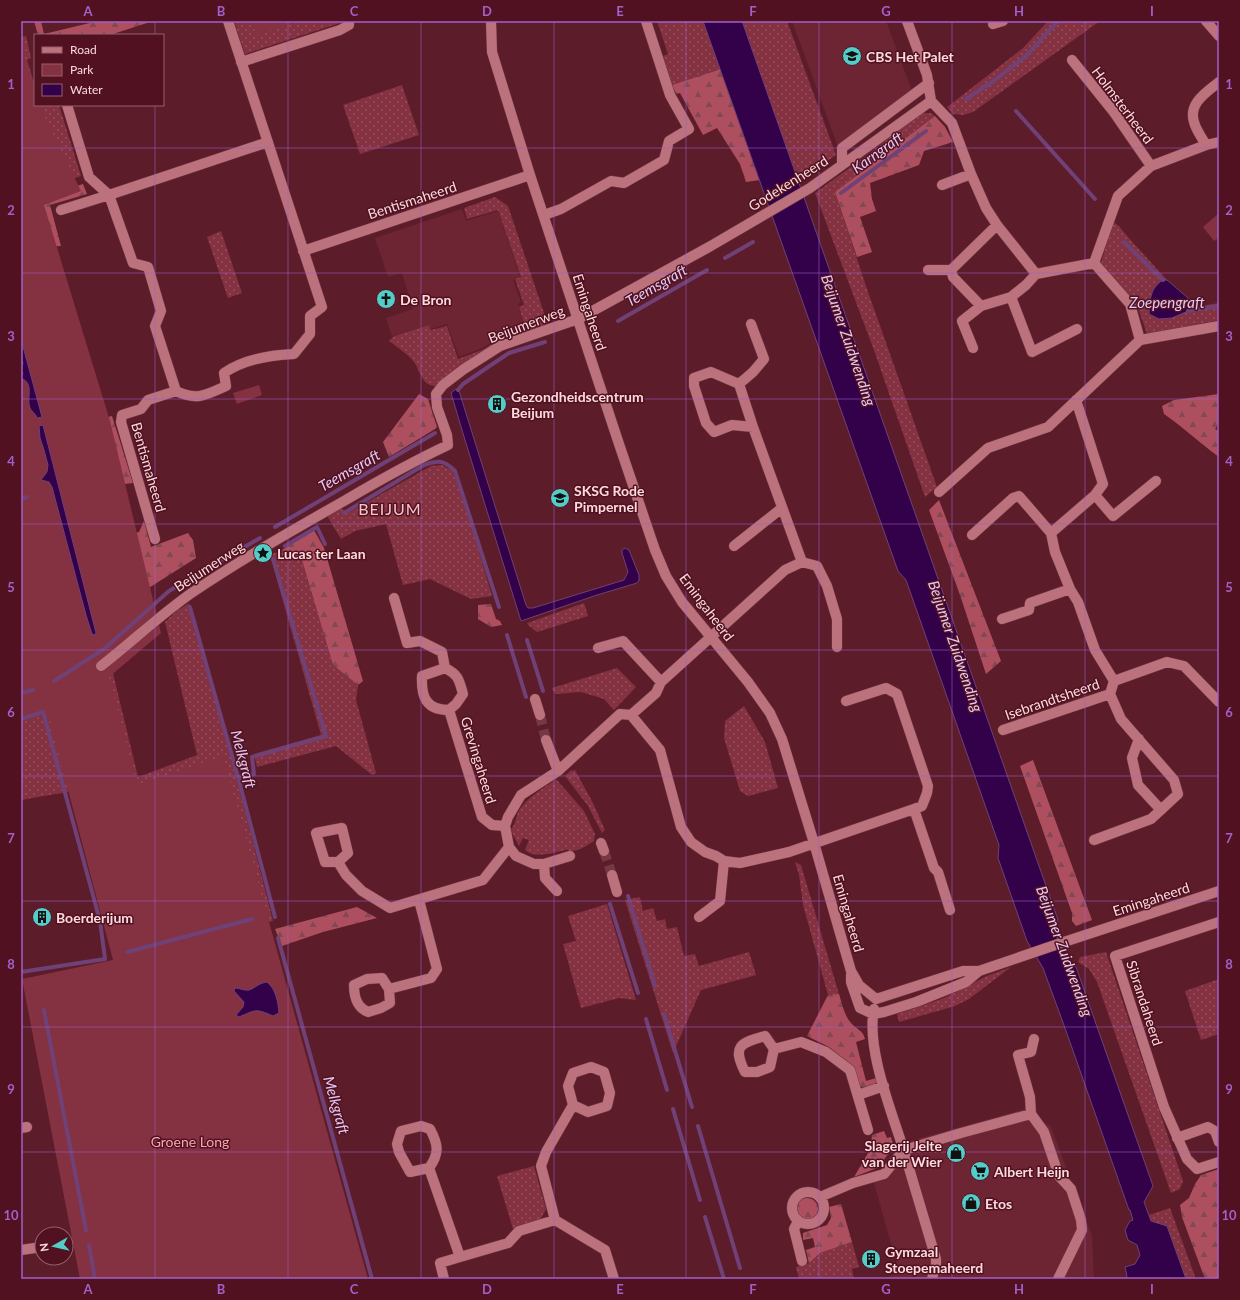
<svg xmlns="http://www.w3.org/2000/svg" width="1240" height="1300" font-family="Lato,sans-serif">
<defs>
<pattern id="grass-dots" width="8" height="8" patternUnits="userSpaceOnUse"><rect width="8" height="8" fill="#843142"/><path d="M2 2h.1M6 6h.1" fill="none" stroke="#964e5d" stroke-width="1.8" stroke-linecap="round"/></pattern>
<pattern id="forest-firs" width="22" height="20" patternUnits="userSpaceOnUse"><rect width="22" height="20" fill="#ae4f60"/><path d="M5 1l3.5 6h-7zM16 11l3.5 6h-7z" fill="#824952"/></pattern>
</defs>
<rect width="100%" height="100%" fill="#5d1c2a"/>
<path fill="#6d2534" d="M792 21H886L912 91 838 147Z
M462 209 466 221 498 211 520 277 513 280 521 302 518 304 526 329 500 337 482 348 459 357 447 324 431 329 429 325 392 336 386 318 413 309 402 273 388 277 375 238Z
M1025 1109 1051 1127 1092 1236 1094 1279H884L899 1272 874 1183 910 1141Z"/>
<path fill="url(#grass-dots)" d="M234 21H343V22L245 54Z
M657 21H703L721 69 672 85 663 56 668 54Z
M742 21H787L836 155 805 177 799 184Z
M1048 21H1100L973 112 963 115 953 114 947 107 1023 48Z
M26 36 31 58 27 60 35 86V105H59L81 176 21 197V37Z
M402 85 419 135 360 154 343 105Z
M921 113H931L935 116 835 192 867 289 937 487 925 497 875 353 815 193 874 150Z
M495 197 508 206 547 322 543 326 528 332 438 385C435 386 431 386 428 384 421 380 419 369 414 362 408 354 398 348 389 341L394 336 429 325 431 330 447 326 458 359 482 350 500 339 526 329 519 307 524 305 515 279 521 277 498 210 467 219 464 208Z
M1113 222 1119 226 1127 236 1167 280C1151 282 1150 301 1150 314L1188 311 1190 308 1219 303V320L1147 334 1138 308 1101 263Z
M221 231 242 293 228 298 207 237Z
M442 465 453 471 470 521 492 596 471 599 430 579 403 585 386 524 355 531 341 539 326 514 338 507 348 513 431 466Z
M282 550 302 560 333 665 358 685 356 700 376 773 372 775 336 746 257 767 254 754 321 735 270 555Z
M189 603 232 760 273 921 117 963 73 791 21 800V714L112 669 138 777 197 755 165 622 178 610Z
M584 603 588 616 537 632 528 625 527 623Z
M617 668 636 687 614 710 604 699 581 692 555 694 552 688Z
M744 706 765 742 778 788 748 796 740 791 724 738 725 721Z
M575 770 593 803 605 830 602 833 588 806 565 776 570 771Z
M556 779 584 811 595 834 594 841C588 845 579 851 571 851 565 851 571 849 565 850 553 853 535 859 525 850L529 840 523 838 519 846 512 833 511 829C517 823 515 816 520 809 528 797 544 788 556 779Z
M795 862 801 865 839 994 828 995 803 905 799 875Z
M640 897 643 911 653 908 657 921 665 919 667 929 677 927 684 956 695 954 699 966 749 952 756 975 701 990 673 1053 625 900Z
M607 904 636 1000 619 998 581 1008 563 944 576 941 568 916Z
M1106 952 1183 1181 1180 1189 1171 1193 1097 982 1089 969 1078 962 1080 957Z
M1011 967 969 999 955 1006 899 1022 897 1014 944 998 987 976Z
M1219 979V1034L1201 1040 1185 991Z
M534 1166 546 1209 539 1222 513 1229 497 1176Z
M1170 1208 1196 1279H1186L1167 1226 1151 1221 1149 1215Z
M852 1242 859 1267 852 1269 854 1279H799L796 1267 809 1263 820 1253Z"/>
<path fill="url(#forest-firs)" d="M34 21H41L44 34 98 21H153L110 35H38Z
M721 69 760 180 746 182 740 164 717 128 703 135 680 93 676 94 672 85Z
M935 116 945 127 953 142 924 151 919 165 870 183 872 199 876 211 860 217 872 252 857 257 835 192Z
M83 184 87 194 50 205 61 246 43 247 21 204Z
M419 394 428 399 437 427 435 429 389 457 383 442Z
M1219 394V423L1215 429 1219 431V457C1200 443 1183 427 1164 414L1162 406 1174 400Z
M112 416 133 483 125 484 84 423Z
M939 500 1001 661 986 674 960 595 929 510Z
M144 521 151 547 188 533 193 540 196 558 144 591 114 539 139 532Z
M314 530 324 548 363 681 358 685 333 665 302 560 282 550Z
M491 604 496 619 500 621 502 625 491 627 478 619V605Z
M1033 760 1092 920 1076 926 1072 921V913L1020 766Z
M357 907 377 918 323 932 282 946 275 929Z
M839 994C842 1003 844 1015 851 1023 856 1029 863 1030 865 1039L856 1042 866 1081 876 1078 878 1084 864 1088 858 1085 853 1066 829 1047 807 1036 828 995Z
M884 1131 887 1138 891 1137 894 1147 877 1168 854 1177 871 1148 872 1135Z
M1219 1169V1279H1205L1182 1217 1180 1205 1189 1198 1195 1184 1201 1175Z
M796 1209a11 11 0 1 1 22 0a11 11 0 1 1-22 0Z
M841 1204 852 1242 820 1253 809 1263 806 1250 815 1247 813 1238 803 1240V1233L827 1225 831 1218 829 1207Z"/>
<path fill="#843142" d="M252 21H299L256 35Z
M21 48 35 93V105H39L81 191 44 205 110 421 161 633 109 677 137 785 223 756 368 1279H80L22 979 113 960 48 714 21 722Z
M1219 213V238L1214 241 1203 227Z
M259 385 262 395 237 404 233 393Z"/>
<path fill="#33004a" stroke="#6f4176" d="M703 21H742L1058 920 1053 927 1066 962 1076 967 1153 1186 1144 1202 1151 1221 1167 1226 1186 1279H1126L1127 1276 1125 1267 1135 1264 1140 1255 1137 1245 1128 1240 1125 1230 1130 1221 1133 1220 1130 1210H1129L1065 1028 1043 968 1027 941 998 858 999 845 906 580 898 571Z
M1163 280H1167L1188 298 1190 308 1188 311 1172 318 1159 319 1149 314C1150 300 1150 288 1163 280Z
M21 339 42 417 37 418C36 414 32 412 30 408 26 397 35 384 21 378L23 373 21 371V367L23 364 21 354Z
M456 389 459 391 526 605 528 608H533L624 580 628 572 622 553V550L625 548 629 550 639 575V580L637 583 597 595 521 621 465 440 451 393Z
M43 425 96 633 95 635 92 634 86 615 52 487 49 482 41 480 47 472 48 465 44 450 40 438 39 426Z
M267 982C276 989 278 1002 279 1013L273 1016C255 1008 256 1010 239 1017L236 1015 243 1007 244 1002 234 991 235 988C240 988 244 991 249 990 255 988 259 983 267 982Z"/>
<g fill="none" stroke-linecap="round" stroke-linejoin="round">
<path stroke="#6f4176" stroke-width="4" d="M966 99 995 80 1026 56 1058 21
M1016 111 1095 199
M841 193 926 131
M1124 242 1163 280
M725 258 753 242
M1188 311 1219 306
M618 321 707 270
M458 390 463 384 509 353 545 342
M21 499 27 497
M344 513 424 465C439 460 444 460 455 471L499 607
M275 527 435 433
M285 546 317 527 325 544
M190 607 238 777 275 917
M507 635 526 697
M527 640 543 691
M54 681 104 649 169 591 260 538
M21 693 33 690
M21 719 43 712 100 921 105 959 21 972
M238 777 254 774 252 757 326 736 273 559
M628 896 655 986
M610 904 638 993
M278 938 372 1279
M127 952 252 919
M44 1010 86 1230
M664 1014 692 1107
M646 1019 667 1090
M673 1109 700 1200
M698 1126 740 1268
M705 1217 724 1279
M89 1245 95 1279"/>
<path stroke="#753845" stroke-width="10" stroke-dasharray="10 5" stroke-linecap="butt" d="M540 715 546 740
M604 851 612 875"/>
<defs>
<path id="minor" d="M491 21 492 52 530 175 619 444 655 550 666 576 682 602 748 682 770 713 782 739 814 843 851 971 859 985 876 999
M907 21 927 75 931 101
M1206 21 1219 36
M993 24 1003 21
M1072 60 1113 111 1151 166
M241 62 340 30 349 25V21
M931 101 952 123 971 174 986 208 997 225 1036 274 1094 263 1118 196 1151 166 1206 145 1219 142
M67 105 89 177 109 195
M1206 145C1202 138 1196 130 1194 122 1188 103 1207 92 1219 82
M842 165V148L929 83
M942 185 971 174
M61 210 109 195
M544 215 561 209 611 181 624 183 664 160 669 141 689 129 670 95 646 21
M303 251 530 175
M1094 263 1130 304 1140 340 1219 326
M928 270H951
M1011 297 1032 352 1077 329
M981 306 1011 297 1026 285 1036 274
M751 324 764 359 753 372 739 384 753 427 802 562 817 566 827 586 837 619V647
M973 348 962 321 981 306 953 277 951 270 997 225
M739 384 711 372 694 378V386L706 423 714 432 732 425 753 427
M176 391C197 401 206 395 226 386L224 373C244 359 270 355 294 354L310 334V316L322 307 228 21
M1076 400 1103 484 1095 495 1051 533 1055 552 1070 589 1078 602 1095 650 1114 681 1167 662 1184 666 1219 702
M939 492 988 448 1048 427 1140 340
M1095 495 1113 516 1156 481
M972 535 1013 498 1019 496 1051 533
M155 539 121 422 122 415 141 409 148 400 176 391 155 326 161 311 148 267 133 263 109 195 268 142
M734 546 782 508
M394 598 407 643 420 641 442 652 445 668C459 675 459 680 463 694L456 704 449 710 482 817 492 825 505 826
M1002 619 1029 610 1030 603 1070 589
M598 648 623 641 661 682
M101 666C132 642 161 614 193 592 242 559 293 530 344 501 378 481 412 462 448 445L447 435 437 407 436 394 443 385 464 369 500 346 578 319 709 247 810 188 931 101
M445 668 422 676C421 697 426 710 449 710
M535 699 540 715
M846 701 886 688 897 694 928 786 927 793 922 806 914 809 934 868 938 872 950 910
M631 715 660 750 681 827 691 842 705 852 716 856 724 861 740 863 789 852 914 809
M1003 730 1110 694
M1139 739 1132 758 1138 785 1161 810
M546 740 558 771
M342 828 348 853 338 862H325L316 833Z
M1094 840 1151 819 1178 794 1174 780 1121 719 1110 694 1114 681
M601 843 604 851
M570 856 544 864H534L516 856 509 847 505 826 508 817 521 795 558 771 620 714 631 715 656 693 661 682 785 570 802 562
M338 862 346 875 362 891 390 908 483 880 509 847
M544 864 545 878 557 891
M612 875 617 892
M699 917 720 901 724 861
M1219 922 1115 956 1164 1107 1187 1159 1197 1169 1219 1162
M851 975V982L860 1008 873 1014 884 1012 916 1002 966 982 979 971 1064 942 1219 891
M389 989 390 1003 381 1008 368 1012C356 1007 354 996 354 985L367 979 382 978 389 989 431 978 437 969 419 900
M876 999 963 971H979
M874 1009C866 1048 891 1110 903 1148 914 1185 925 1222 936 1259V1264L932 1279
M765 1036 774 1049 770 1067 757 1072H745C732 1046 740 1043 765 1036Z
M1034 1039 1031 1052 1018 1055 1030 1097 1031 1114 1044 1132 1059 1176 1071 1189 1081 1220 1082 1230 1058 1279
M774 1049 801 1042 826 1052 850 1070 868 1130
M858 1095 884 1086
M21 1128 27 1127
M1177 1138 1208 1127 1215 1131 1219 1142
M904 1150 961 1133 1031 1114
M429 1168 410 1172 399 1152 397 1144 401 1131 421 1126 430 1129C438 1144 440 1153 429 1168L460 1257 508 1243 519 1231 555 1220 605 1250 614 1279
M792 1208a16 16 0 1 1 32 0a16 16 0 1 1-32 0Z
M820 1197 853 1183 884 1174 904 1150
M555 1220 541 1166 546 1152 573 1105 568 1086 573 1073 591 1067 604 1072 610 1093 607 1106 588 1112 573 1105
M798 1221 794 1229 802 1261
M21 1250 42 1247
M444 1279 440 1263 460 1257"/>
</defs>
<use href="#minor" stroke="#703947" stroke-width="11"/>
<use href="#minor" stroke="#bc727c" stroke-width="10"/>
</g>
<path fill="none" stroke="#a260c8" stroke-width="1" stroke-opacity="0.55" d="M155 21V35M288 21V1279M421 21V1279M554 21V1279M686 21V1279M819 21V1279M952 21V1279M1085 21V1279M155 105V1279M21 148H1219M21 273H1219M21 399H1219M21 524H1219M21 650H1219M21 776H1219M21 901H1219M21 1027H1219M21 1152H1219"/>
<defs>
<symbol id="school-disc" viewBox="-11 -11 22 22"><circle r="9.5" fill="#54cdc8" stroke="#511120"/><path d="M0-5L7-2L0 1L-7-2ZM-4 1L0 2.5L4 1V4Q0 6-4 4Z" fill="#111"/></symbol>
<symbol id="church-disc" viewBox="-11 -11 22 22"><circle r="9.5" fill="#54cdc8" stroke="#511120"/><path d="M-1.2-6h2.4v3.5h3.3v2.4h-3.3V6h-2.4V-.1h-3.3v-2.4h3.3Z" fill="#111"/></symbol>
<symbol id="building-disc" viewBox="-11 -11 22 22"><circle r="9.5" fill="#54cdc8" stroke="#511120"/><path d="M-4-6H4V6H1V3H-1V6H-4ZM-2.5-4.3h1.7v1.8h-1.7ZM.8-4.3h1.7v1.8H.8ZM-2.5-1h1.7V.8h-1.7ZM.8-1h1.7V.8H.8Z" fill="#111"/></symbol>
<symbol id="sight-disc" viewBox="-11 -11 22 22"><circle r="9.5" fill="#54cdc8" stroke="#511120"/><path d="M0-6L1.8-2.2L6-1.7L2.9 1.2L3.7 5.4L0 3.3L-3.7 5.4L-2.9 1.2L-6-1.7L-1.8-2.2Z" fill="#111"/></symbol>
<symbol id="shop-disc" viewBox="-11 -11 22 22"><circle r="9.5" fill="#54cdc8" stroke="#511120"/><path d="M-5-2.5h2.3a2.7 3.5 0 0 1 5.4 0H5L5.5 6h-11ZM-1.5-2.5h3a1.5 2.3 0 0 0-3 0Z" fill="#111"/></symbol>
<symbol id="supermarket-disc" viewBox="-11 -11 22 22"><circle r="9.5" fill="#54cdc8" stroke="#511120"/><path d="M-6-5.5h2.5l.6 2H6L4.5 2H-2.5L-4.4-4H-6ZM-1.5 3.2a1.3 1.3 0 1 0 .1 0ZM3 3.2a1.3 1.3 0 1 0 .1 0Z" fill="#111"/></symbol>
</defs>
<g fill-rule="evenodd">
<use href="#school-disc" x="841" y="45" width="22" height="22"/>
<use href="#church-disc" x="375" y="288" width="22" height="22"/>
<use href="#building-disc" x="486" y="393" width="22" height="22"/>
<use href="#school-disc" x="549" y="487" width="22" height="22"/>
<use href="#sight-disc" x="252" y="542" width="22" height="22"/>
<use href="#building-disc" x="31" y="906" width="22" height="22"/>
<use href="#shop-disc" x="945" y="1142" width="22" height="22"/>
<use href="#supermarket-disc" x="969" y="1160" width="22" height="22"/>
<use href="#shop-disc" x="960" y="1192" width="22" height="22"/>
<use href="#building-disc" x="860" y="1248" width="22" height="22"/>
</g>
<g text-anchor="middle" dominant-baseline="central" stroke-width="3" stroke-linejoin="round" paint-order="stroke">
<g font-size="14" font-weight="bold" fill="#fcdadd" stroke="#511120" text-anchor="start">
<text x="866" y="56">CBS Het Palet</text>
<text x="400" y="299">De Bron</text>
<text x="511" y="396">Gezondheidscentrum<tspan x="511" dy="16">Beijum</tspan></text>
<text x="574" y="490">SKSG Rode<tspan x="574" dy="16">Pimpernel</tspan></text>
<text x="277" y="553">Lucas ter Laan</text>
<text x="56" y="917">Boerderijum</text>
<text x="942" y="1145" text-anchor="end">Slagerij Jelte<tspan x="942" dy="16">van der Wier</tspan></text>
<text x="994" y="1171">Albert Heijn</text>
<text x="985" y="1203">Etos</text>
<text x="885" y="1251">Gymzaal<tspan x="885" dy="16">Stoepemaheerd</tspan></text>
</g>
<g font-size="14" fill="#fcdadd" stroke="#511120">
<text transform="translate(1123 105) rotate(53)">Holmsterheerd</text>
<text transform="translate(788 183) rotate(-32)">Godekenheerd</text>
<text transform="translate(412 200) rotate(-18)">Bentismaheerd</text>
<text transform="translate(590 312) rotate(72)">Emingaheerd</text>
<text transform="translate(526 324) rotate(-21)">Beijumerweg</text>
<text transform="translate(149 467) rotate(74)">Bentismaheerd</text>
<text transform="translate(209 566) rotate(-33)">Beijumerweg</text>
<text transform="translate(707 607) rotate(53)">Emingaheerd</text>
<text transform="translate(1052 699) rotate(-19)">Isebrandtsheerd</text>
<text transform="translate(479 760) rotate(73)">Grevingaheerd</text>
<text transform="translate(1151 899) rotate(-18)">Emingaheerd</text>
<text transform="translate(849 913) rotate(74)">Emingaheerd</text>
<text transform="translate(1145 1003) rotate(72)">Sibrandaheerd</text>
</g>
<g font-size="14" fill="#f5a7b1" stroke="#511120">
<text x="190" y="1141">Groene Long</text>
</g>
<g font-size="15" font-style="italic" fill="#e3caf4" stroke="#511120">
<text transform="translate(877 152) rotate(-36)">Karngraft</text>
<text transform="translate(656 285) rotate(-30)">Teemsgraft</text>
<text x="1167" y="302">Zoepengraft</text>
<text transform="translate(849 340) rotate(71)">Beijumer Zuidwending</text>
<text transform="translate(349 470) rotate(-30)">Teemsgraft</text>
<text transform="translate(956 646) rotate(71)">Beijumer Zuidwending</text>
<text transform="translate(244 759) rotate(75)">Melkgraft</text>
<text transform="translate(1065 951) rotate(70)">Beijumer Zuidwending</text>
<text transform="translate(337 1105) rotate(74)">Melkgraft</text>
</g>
<g font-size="16" letter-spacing="1" fill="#f6c5ca" stroke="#511120">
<text x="390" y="508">BEIJUM</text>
</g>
</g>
<rect width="1240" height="1300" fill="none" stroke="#511120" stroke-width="44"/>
<rect x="34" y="34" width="130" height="72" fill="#511120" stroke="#95616c"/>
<rect x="42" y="47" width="20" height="6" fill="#bc727c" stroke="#95616c"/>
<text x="70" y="54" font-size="12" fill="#fcdadd">Road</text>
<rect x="42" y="64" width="20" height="12" fill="#843142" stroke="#95616c"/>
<text x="70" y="74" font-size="12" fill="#fcdadd">Park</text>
<rect x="42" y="84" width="20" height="12" fill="#33004a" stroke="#95616c"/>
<text x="70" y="94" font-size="12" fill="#fcdadd">Water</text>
<g transform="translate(54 1246) rotate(262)"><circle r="19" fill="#511120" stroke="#95616c"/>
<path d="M0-3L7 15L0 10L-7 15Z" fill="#54cdc8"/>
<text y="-6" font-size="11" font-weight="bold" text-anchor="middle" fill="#fcdadd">N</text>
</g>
<rect x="22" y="22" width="1196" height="1256" fill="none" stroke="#a260c8" stroke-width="1.5"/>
<g font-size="13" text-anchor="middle" font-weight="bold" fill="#a260c8">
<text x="88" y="16">A</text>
<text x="221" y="16">B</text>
<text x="354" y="16">C</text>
<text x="487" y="16">D</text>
<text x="620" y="16">E</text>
<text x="753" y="16">F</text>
<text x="886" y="16">G</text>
<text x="1019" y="16">H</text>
<text x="1152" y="16">I</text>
<text x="11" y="89">1</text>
<text x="1229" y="89">1</text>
<text x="11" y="215">2</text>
<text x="1229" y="215">2</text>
<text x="11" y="341">3</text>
<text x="1229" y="341">3</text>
<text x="11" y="466">4</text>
<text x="1229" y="466">4</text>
<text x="11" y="592">5</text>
<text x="1229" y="592">5</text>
<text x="11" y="717">6</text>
<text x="1229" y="717">6</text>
<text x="11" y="843">7</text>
<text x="1229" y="843">7</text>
<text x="11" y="969">8</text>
<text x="1229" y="969">8</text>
<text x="11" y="1094">9</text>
<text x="1229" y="1094">9</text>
<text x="11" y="1220">10</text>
<text x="1229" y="1220">10</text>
<text x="88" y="1294">A</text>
<text x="221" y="1294">B</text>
<text x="354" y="1294">C</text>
<text x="487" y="1294">D</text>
<text x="620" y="1294">E</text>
<text x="753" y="1294">F</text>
<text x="886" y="1294">G</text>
<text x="1019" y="1294">H</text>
<text x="1152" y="1294">I</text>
</g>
</svg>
